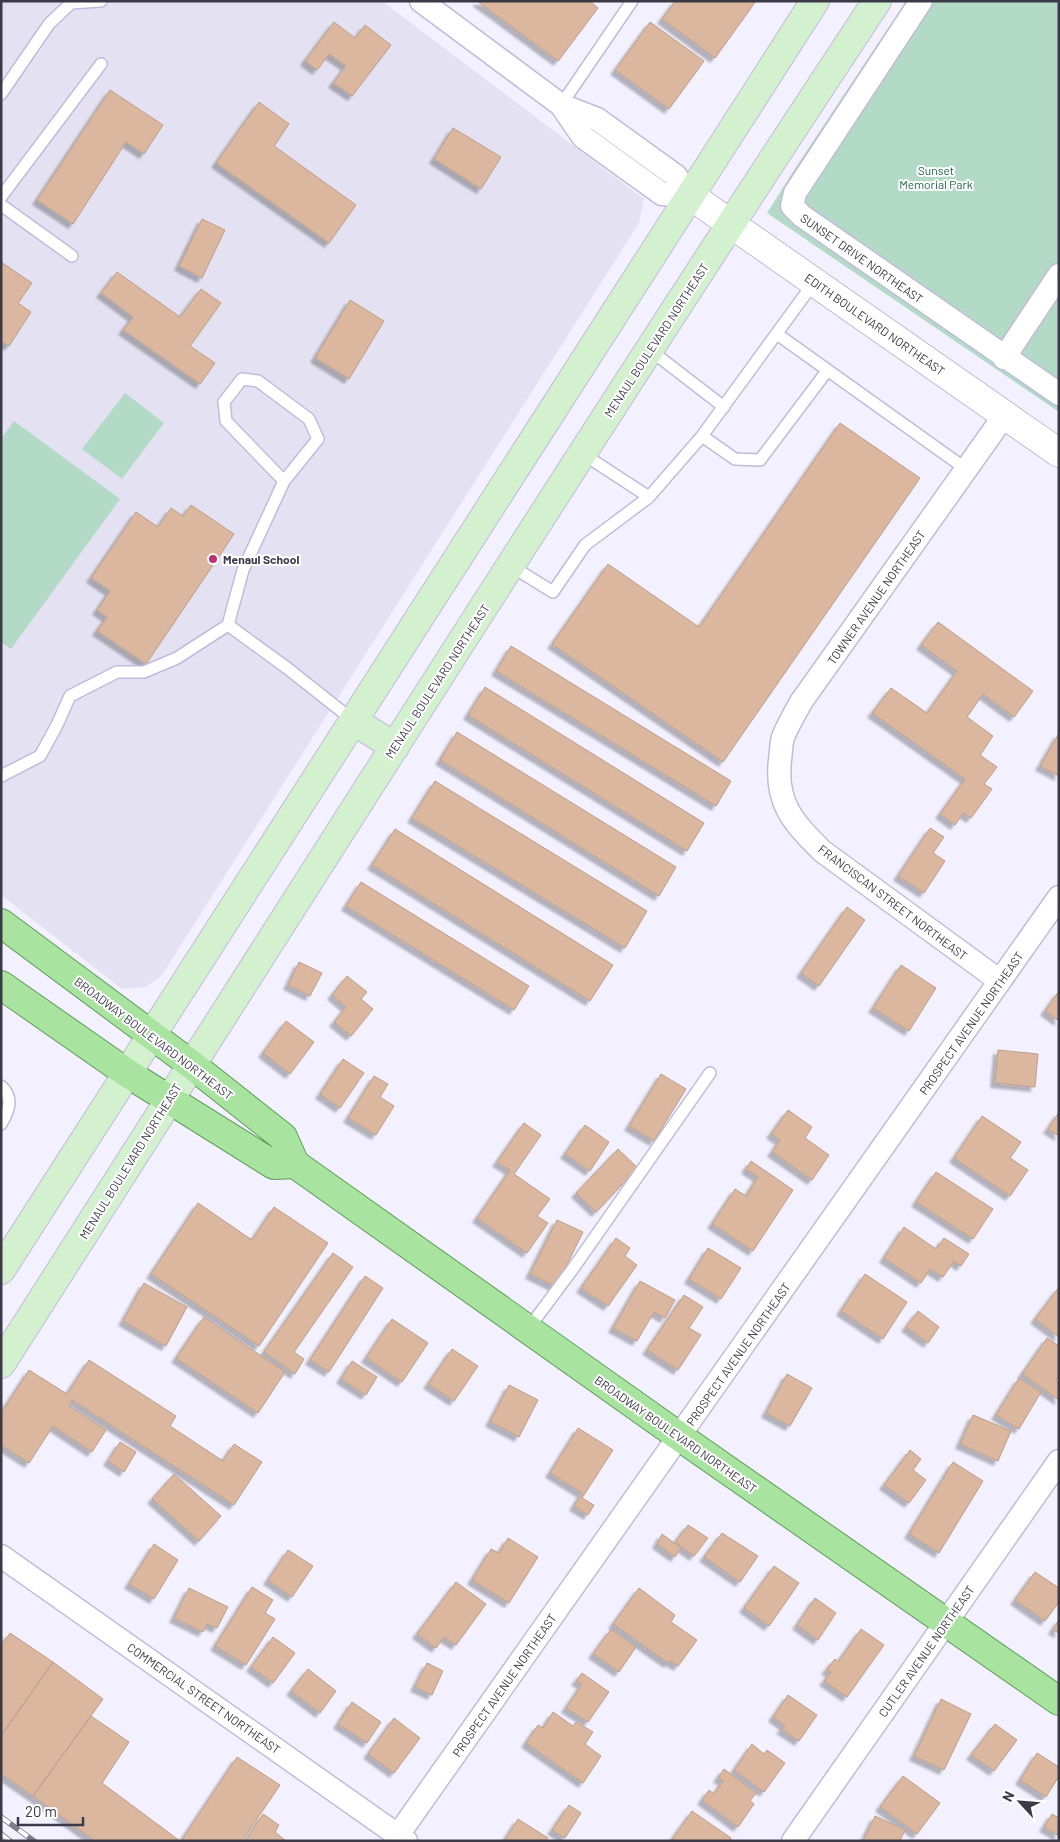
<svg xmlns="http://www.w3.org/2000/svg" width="1060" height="1842" font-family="Barlow,sans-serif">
<defs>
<filter id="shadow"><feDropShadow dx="-4.5" dy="4.5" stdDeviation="1" flood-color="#0004"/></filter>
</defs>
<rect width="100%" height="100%" fill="#f3f1ff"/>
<path fill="#e4e2f2" d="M1 1H382L644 199 639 223 162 975 146 987 122 989 1 895Z"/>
<path fill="#b3dac6" d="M906 1H1059V412L767 213 794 170Z
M125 393 164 423 122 479 82 449Z
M14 421 120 499 11 649 1 642V439Z"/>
<path fill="#dab79e" stroke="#bc9e89" filter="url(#shadow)" d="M477 1H590L598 8 558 61Z
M675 1H756L715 58 662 19Z
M334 22 355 38 365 25 391 45 352 96 333 83 346 66 329 54 317 70 305 61Z
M650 22 704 61 669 109 615 70Z
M110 90 163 125 144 154 126 142 73 224 37 200Z
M259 102 289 124 274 146 356 205 329 243 216 163Z
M453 128 501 157 481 189 434 159Z
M202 219 225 230 202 278 179 266Z
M1 262 32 283 18 303 31 312 9 346 1 341Z
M117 272 180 317 201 289 221 303 190 346 215 363 200 384 123 330 133 317 101 293Z
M350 300 384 321 349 379 315 358Z
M840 423 920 478 723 762 552 644 608 564 699 627Z
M191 505 234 534 146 664 97 631 107 617 97 610 110 591 91 578 136 512 158 527 171 508 183 516Z
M938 622 1033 691 1014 717 983 694 967 717 993 736 980 755 997 767 984 784 992 789 971 818 963 813 955 825 940 814 965 779 872 713 891 688 927 713 957 671 921 645Z
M511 646 731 781 716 806 496 671Z
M485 687 704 823 687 851 468 715Z
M457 732 676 867 659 896 440 760Z
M1059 733V776L1040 766Z
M435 781 647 911 625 948 412 818Z
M930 828 944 837 933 853 945 861 924 893 898 876Z
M395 829 613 965 590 1001 372 865Z
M361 882 529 986 514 1010 346 906Z
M847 907 865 920 819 986 801 973Z
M299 962 322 973 310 996 288 985Z
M901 965 936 988 909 1031 873 1008Z
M347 976 367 992 361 999 373 1009 351 1036 334 1022 346 1007 332 995Z
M1059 991V1021L1045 1011Z
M286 1021 314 1042 290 1074 263 1053Z
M998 1050 1038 1054 1035 1087 995 1083Z
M343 1059 364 1073 340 1108 320 1094Z
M661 1074 686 1089 654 1141 629 1126Z
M374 1076 388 1084 380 1097 394 1106 376 1135 348 1118Z
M788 1110 812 1127 805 1138 829 1155 812 1180 772 1152 780 1140 771 1134Z
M1059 1112V1136L1048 1129Z
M982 1116 1021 1142 1010 1158 1028 1170 1010 1196 954 1158Z
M524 1123 541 1135 514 1174 550 1199 537 1216 548 1223 527 1253 477 1218 510 1170 497 1162Z
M585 1125 609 1142 590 1171 565 1154Z
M618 1149 638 1168 596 1212 576 1193Z
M751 1161 793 1190 753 1251 712 1224 735 1189 746 1196 758 1177 746 1169Z
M936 1172 993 1209 973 1239 916 1202Z
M198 1203 252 1240 274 1207 328 1243 259 1346 151 1274Z
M557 1220 583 1232 556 1287 530 1274Z
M904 1227 936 1249 944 1238 969 1254 961 1266 954 1261 943 1277 930 1269 921 1283 884 1258Z
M616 1238 630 1248 625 1256 637 1265 608 1306 581 1288Z
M708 1248 741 1268 721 1299 689 1279Z
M333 1253 353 1267 294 1352 304 1359 295 1374 264 1352Z
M865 1274 907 1302 883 1339 841 1311Z
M365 1276 383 1288 329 1372 310 1360Z
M640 1281 675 1300 665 1318 654 1312 637 1341 613 1328Z
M144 1283 187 1307 166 1346 123 1321Z
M1059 1287V1337L1035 1319Z
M684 1295 703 1307 689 1328 701 1335 678 1370 647 1350Z
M918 1311 939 1327 928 1343 906 1327Z
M204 1317 285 1372 258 1413 176 1358Z
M392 1319 428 1343 402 1382 366 1358Z
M1047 1338 1059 1346V1376L1056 1381 1059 1383V1400L1022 1374Z
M452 1349 478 1366 454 1401 428 1384Z
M89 1360 176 1416 170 1426 223 1461 234 1444 262 1462 234 1505 72 1400 69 1406 106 1430 92 1452 53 1426 29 1463 1 1445V1413L29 1370 67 1394Z
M352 1361 377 1377 366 1395 341 1379Z
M787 1374 812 1388 790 1426 766 1413Z
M1019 1378 1041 1392 1019 1429 996 1415Z
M509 1385 538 1400 519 1437 490 1422Z
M973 1415 1011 1431 998 1461 960 1444Z
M578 1428 613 1450 582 1498 594 1505 588 1515 574 1506 582 1493 550 1473Z
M120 1442 136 1452 124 1472 108 1461Z
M910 1450 921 1459 913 1470 926 1480 909 1503 884 1485Z
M953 1462 983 1481 939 1553 909 1534Z
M174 1474 221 1516 199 1541 152 1499Z
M688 1525 708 1538 694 1556 675 1542Z
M722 1533 758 1556 740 1582 704 1557Z
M662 1534 681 1548 675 1557 657 1544Z
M508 1538 538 1557 509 1603 472 1580 491 1549 499 1553Z
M154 1544 178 1560 154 1599 129 1584Z
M288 1550 313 1566 292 1597 268 1580Z
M774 1566 799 1583 769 1626 744 1608Z
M1035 1572 1059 1588V1602L1045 1621 1015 1600Z
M456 1582 486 1604 456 1645 444 1637 436 1648 417 1634Z
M252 1587 273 1600 265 1613 275 1619 246 1665 215 1646Z
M189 1588 228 1607 217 1628 207 1624 203 1632 174 1618Z
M639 1588 675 1615 671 1622 697 1640 678 1666 670 1661 668 1663 613 1624Z
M815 1598 836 1613 818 1640 797 1625Z
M1059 1619V1633L1053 1630Z
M611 1629 636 1647 619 1672 593 1654Z
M861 1629 884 1645 847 1697 824 1681 831 1672 826 1670 835 1659 838 1662Z
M10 1633 53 1662 1 1736V1646Z
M273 1637 295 1653 273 1683 251 1667Z
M53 1662 103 1699 33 1796 1 1774V1736Z
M427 1663 443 1671 432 1695 415 1687Z
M308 1669 336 1691 320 1713 291 1691Z
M582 1673 609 1692 588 1722 566 1708 582 1684 576 1681Z
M788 1695 817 1715 799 1741 781 1729 785 1726 773 1717Z
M941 1699 971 1714 944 1770 914 1756Z
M352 1702 381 1722 367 1743 338 1724Z
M553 1712 573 1726 576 1722 593 1732 585 1744 601 1756 583 1783 526 1743 538 1725 543 1728Z
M91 1716 129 1742 102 1783 180 1841H95L33 1796Z
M394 1718 420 1738 394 1773 368 1754Z
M995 1724 1017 1740 994 1771 971 1755Z
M752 1744 764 1754 767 1750 785 1763 764 1792 734 1770Z
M1037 1753 1059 1767V1776L1046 1797 1020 1780Z
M237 1757 280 1785 242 1841H181Z
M724 1769 756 1793 750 1801 754 1804 738 1827 702 1800 709 1790 714 1794 723 1781 718 1778Z
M903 1776 940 1803 917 1834 880 1807Z
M569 1805 581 1813 565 1838 552 1830Z
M692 1811 731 1838 730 1841H671Z
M263 1814 279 1825 275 1832 286 1841H245Z
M1052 1814 1059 1818V1836L1044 1827Z
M875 1816 905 1830 900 1841H863Z
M518 1819 548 1838 546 1841H504Z"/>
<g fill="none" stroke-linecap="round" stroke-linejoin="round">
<defs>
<path id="service" d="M1 94 49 24 71 3 101 1
M561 105 632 1
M1 197 101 64
M1 205 72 256
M777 334 966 469
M650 350 724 407
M702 436 735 459 760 460 827 371
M583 454 649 497
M511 566 553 592 585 545 649 497 702 436 815 281
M228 625 243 570 284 481 318 439 309 419 258 381 242 379 224 402 226 421 284 481
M1 776 40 756 57 725 70 696 117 672H144L177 658 228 625 287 668 354 721
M1 1086C14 1098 9 1111 1 1124
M528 1329 572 1270 710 1073"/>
<path id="minor" d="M421 1 561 105 597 119 676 176 691 196
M921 1 795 193 792 206 802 216 1059 394
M561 105 583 137 662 194 691 196
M1004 358 1059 275
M1000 981 822 851C793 822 775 803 780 760 781 753 781 744 783 737 788 725 795 713 801 702L1004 416
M1 1556 406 1841
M398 1835 1059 897
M793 1841 1059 1461"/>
<path id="tertiary" d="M691 196 1059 453"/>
<path id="secondary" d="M354 721 395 747
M1 1270 815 1
M1 1364C292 909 579 452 877 1"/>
<path id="primary" d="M1 923 192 1065 283 1137 295 1164 680 1437 1059 1701
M1 985 127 1073 274 1165 295 1164"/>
</defs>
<use href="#service" stroke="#c0bbdb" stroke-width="14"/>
<use href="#minor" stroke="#c0bbdb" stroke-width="25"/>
<use href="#tertiary" stroke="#c0bbdb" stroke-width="30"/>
<use href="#secondary" stroke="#c0bbdb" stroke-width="30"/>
<use href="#primary" stroke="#5d9c57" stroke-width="30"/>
<use href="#service" stroke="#fff" stroke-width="11"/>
<use href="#minor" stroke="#fff" stroke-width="22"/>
<use href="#tertiary" stroke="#fff" stroke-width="28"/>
<use href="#secondary" stroke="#d4f1cf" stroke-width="28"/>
<use href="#primary" stroke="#a9e3a0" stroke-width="28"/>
<defs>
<path id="rail" d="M1 1817 34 1841
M1 1834 10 1841"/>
</defs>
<use href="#rail" stroke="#7f7d8b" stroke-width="5.5"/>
<use href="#rail" stroke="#fff" stroke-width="4" stroke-dasharray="11" stroke-linecap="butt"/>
</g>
<circle fill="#bb3372" stroke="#fff" stroke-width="2" cx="213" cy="559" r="5"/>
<g text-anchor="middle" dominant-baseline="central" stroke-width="4" stroke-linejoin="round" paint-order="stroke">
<g font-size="12" fill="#1e6448" stroke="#fff">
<text x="936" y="170">Sunset<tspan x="936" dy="14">Memorial Park</tspan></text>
</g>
<g font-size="12" fill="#3c3a47" stroke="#fff">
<text transform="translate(862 258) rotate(35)">SUNSET DRIVE NORTHEAST</text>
<text transform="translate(875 324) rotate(35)">EDITH BOULEVARD NORTHEAST</text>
<text transform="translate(656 340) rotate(-57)">MENAUL BOULEVARD NORTHEAST</text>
<text transform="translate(876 597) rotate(-55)">TOWNER AVENUE NORTHEAST</text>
<text transform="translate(437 681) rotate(-57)">MENAUL BOULEVARD NORTHEAST</text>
<text transform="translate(893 902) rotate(37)">FRANCISCAN STREET NORTHEAST</text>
<text transform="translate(971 1023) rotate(-55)">PROSPECT AVENUE NORTHEAST</text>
<text transform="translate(154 1038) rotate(37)">BROADWAY BOULEVARD NORTHEAST</text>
<text transform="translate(130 1161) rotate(-58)">MENAUL BOULEVARD NORTHEAST</text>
<text transform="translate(738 1354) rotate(-55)">PROSPECT AVENUE NORTHEAST</text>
<text transform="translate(676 1434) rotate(35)">BROADWAY BOULEVARD NORTHEAST</text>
<text transform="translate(926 1651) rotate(-55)">CUTLER AVENUE NORTHEAST</text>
<text transform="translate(504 1685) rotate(-55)">PROSPECT AVENUE NORTHEAST</text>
<text transform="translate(204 1698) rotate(35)">COMMERCIAL STREET NORTHEAST</text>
</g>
<g font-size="12" font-weight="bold" fill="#3c3a47" stroke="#fff" text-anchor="start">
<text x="223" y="559">Menaul School</text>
</g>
</g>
<rect width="1060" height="1842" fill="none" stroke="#3c3a47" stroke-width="5"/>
<g transform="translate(1020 1802) rotate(296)" stroke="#ffffff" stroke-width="4" paint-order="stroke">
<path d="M0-4L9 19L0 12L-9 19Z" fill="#3c3a47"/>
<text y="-8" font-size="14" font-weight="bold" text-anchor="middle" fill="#3c3a47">N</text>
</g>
<path d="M18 1817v8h65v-8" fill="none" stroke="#3c3a47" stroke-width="2.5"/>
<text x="25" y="1817" font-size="15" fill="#3c3a47" stroke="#ffffff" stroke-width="4" paint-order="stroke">20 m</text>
</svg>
